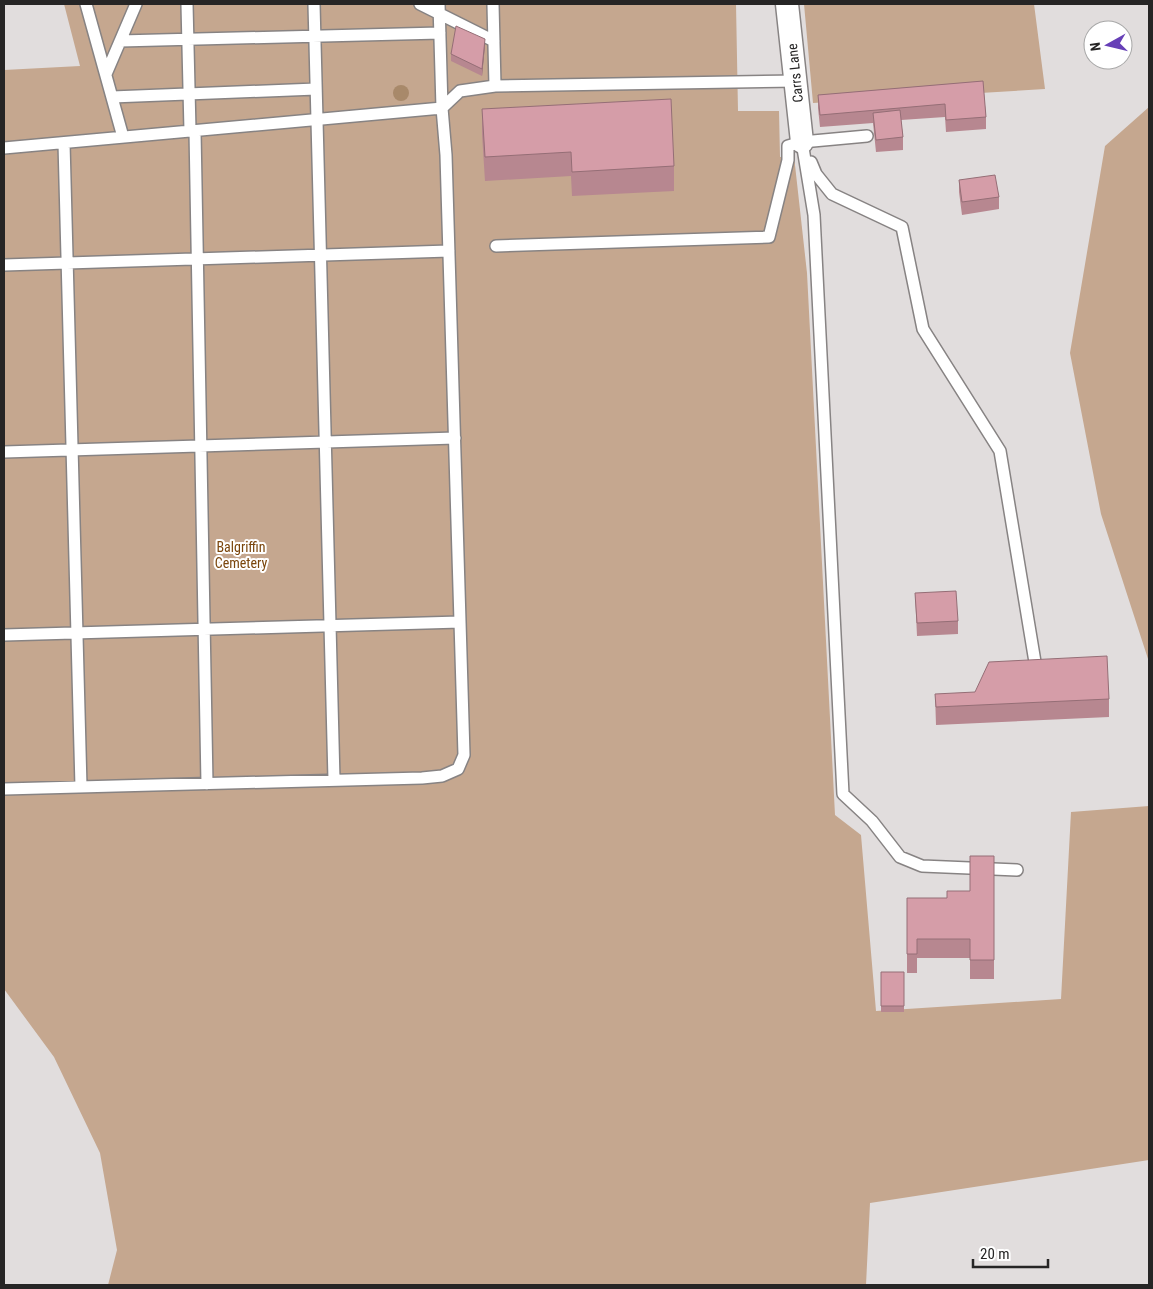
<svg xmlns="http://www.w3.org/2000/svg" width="1153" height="1289" font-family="'Roboto Condensed',sans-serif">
<rect width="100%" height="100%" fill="#e1dddd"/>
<path fill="#c5a78f" d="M64 4H736L738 111H779L780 157 794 156 807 273 835 815 861 835 876 1011 1061 999 1071 812 1149 806V1160L870 1203 866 1285H108L117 1250 100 1153 54 1057 4 989V70L80 66Z
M804 4H1034L1045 89 813 103Z
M1149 107V662L1101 514 1070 353 1105 146Z"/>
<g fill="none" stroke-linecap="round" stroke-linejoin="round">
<defs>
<path id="lane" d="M86 4 123 137
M187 4 190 131
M314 4 334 780
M420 4 494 41
M493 4 495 86
M120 41 440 33
M106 74 136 4
M112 97 316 89
M195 131 207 784
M802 142 814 215 843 794 872 821 900 857 922 866 1017 870
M64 143 81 787
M4 148 442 108 439 4
M811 162 816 174 832 194 902 227 923 329 1000 451 1035 662
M496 246 769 237 788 160V146L802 142 867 136
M4 265 449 251
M4 452 455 438
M4 635 460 622
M4 789 422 778 442 776 458 769 464 755 446 155 442 108 460 91 495 86 797 81"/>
<path id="street" d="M787 4 802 142"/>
</defs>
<use href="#lane" stroke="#878383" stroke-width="14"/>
<use href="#street" stroke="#878383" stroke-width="25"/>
<use href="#lane" stroke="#fff" stroke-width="11"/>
<use href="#street" stroke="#fff" stroke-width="22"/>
</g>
<circle fill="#a8896a" cx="401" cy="93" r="8"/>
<path fill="#b78790" d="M485 45 482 76 451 61V54Z
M983 81 986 117V129L946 132 945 117 901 120 903 137V150L876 152 873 123 820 127 818 108V95Z
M482 109 674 166V191L572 196 571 176 485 181 482 134Z
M959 180 999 197V209L962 215 959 192Z
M915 593 958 621V634L917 636Z
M935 694 1109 699V717L936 725Z
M994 856V979H970V958H917V973H907V898H947L970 891Z
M881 972H904V1012H881Z"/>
<path fill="#956e76" d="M485 39V45L482 76V69Z"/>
<path fill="#d59da8" stroke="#956e76" d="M456 26 485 39 482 69 451 54Z
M983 81 986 117 946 120 945 104 820 115 818 95Z
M671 99 674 166 572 172 571 152 485 157 482 109Z
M900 110 903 137 876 140 873 113Z
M995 175 999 197 962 202 959 180Z
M956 591 958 621 917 623 915 593Z
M1107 656 1109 699 936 707 935 694 975 692 989 662Z
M970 856H994V960H970V939H917V954H907V898H947V891H970Z
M881 972H904V1006H881Z"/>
<g text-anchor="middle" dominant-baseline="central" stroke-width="4" stroke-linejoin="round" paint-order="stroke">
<g font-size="14" fill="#262525" stroke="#fff">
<text transform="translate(795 73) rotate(-96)">Carrs Lane</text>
</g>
<g font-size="14" fill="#7a450b" stroke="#fff">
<text x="241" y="547">Balgriffin<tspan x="241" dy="16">Cemetery</tspan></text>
</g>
</g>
<rect width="1153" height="1289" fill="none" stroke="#262525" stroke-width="10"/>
<g transform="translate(1108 45) rotate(262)"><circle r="24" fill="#ffffff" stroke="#a8a8a8"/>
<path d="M0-4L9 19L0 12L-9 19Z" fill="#663fb7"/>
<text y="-8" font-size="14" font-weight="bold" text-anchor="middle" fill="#262525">N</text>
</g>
<path d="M973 1259v8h75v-8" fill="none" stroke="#262525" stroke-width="2.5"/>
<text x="980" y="1259" font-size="15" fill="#262525" stroke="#ffffff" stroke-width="4" paint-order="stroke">20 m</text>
</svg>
